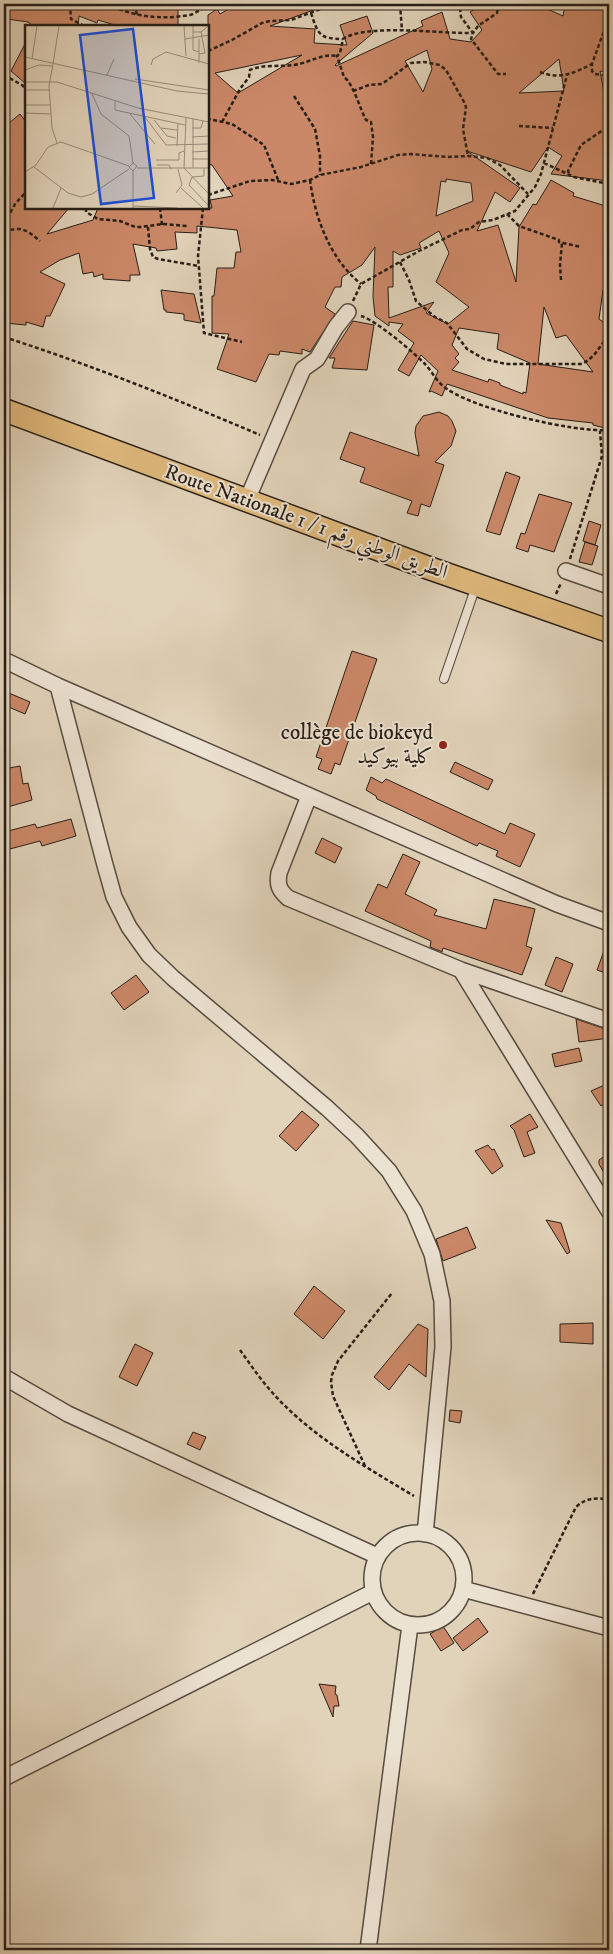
<svg xmlns="http://www.w3.org/2000/svg" width="613" height="1954" font-family="'IM FELL DW Pica',Amiri,serif">
<rect width="100%" height="100%" fill="#e1d3ba"/>
<filter id="stains"><feTurbulence type="fractalNoise" baseFrequency=".004" numOctaves="4"/><feColorMatrix values="0 0 0 0 .2 0 0 0 0 .09 0 0 0 0 .02 0 0 0 .5 -.17"/></filter>
<radialGradient id="worn" r=".72"><stop offset=".6" stop-color="#630" stop-opacity="0"/><stop offset="1" stop-color="#630" stop-opacity=".3"/></radialGradient>
<path fill="#cb8868" stroke="#271e16" fill-rule="evenodd" d="M9 4H178V26H118L98 20 97 23 79 16 78 26H33L28 22 7 19Z
M237 4H327V5L270 26 315 29 314 43 347 45 340 25 367 16 373 33 335 65 336 66 423 26 421 21 442 12 450 39 471 42 482 30 470 12 484 4H536L563 16 565 4H609V73L600 71 605 98 609 96V181L551 174 562 156 548 147 531 172 467 151 520 188 510 202 495 192 477 231 498 225 516 282 519 227 533 204 536 205 551 180 574 193 573 196 609 207V292L603 290 599 319 609 326V429L593 425V423L548 418 447 384 442 396 431 391 429 392 438 371 421 355 409 376 398 370 414 343 398 331 403 324 389 322V326L375 316 373 297 375 247 362 265 342 277 341 287H335L325 307 335 314 310 352 302 349V354L280 351 279 355 269 354 256 382 217 369 229 334 212 333V296H214L217 268H234L236 252H241L237 230 197 226V233L175 232 177 249 157 251 156 248 133 244 140 275H130V281L103 279V274L94 277 93 272 83 274 79 253 60 260 40 272 65 284 50 316H46L43 327 26 322V325L4 323V127L20 114 26 122V208H69L47 234 93 220 98 208H212L210 200 233 196 212 165 208 164V15L217 9 220 14ZM427 50 432 69 423 92 405 61ZM302 55 238 93 215 73ZM559 59 564 91 519 93ZM446 179 471 183 473 201 436 216 441 181 446 182ZM439 231 449 253 436 282 469 307 448 324 426 313 434 302 389 318 388 287H393V251L400 255 421 248 419 243ZM544 307 556 338 566 335 593 372 538 364ZM459 328 499 334 497 349 530 363 526 393 523 392V394L500 385V383L489 379 488 382 452 370 459 362 455 358 459 354 452 345Z
M26 42V84L11 71Z
M161 290 194 294 201 323 184 320V314L166 312V310H164Z
M353 321 374 325 367 370 332 368 335 358H329Z
M439 412 448 416 452 421 456 431 451 446 435 462 444 465 430 507 421 504 418 516 407 513 412 501 360 482 365 468 340 459 350 432 419 456 415 433 416 426 423 416Z
M506 472 520 477 500 535 486 531Z
M539 494 572 503 554 552 530 545 528 552 516 548 521 533 525 534Z
M589 521 601 525 595 545 583 541Z
M585 542 598 546 592 565 579 562Z
M352 651 377 659 340 765 335 763 331 774 318 769 322 759 316 757Z
M4 691 30 702 25 714 4 705Z
M455 762 493 780 488 790 450 772Z
M20 766 23 784 28 783 32 800 4 808V769Z
M371 777 382 783 386 779 505 834 510 823 535 834 520 867 496 856 498 851 479 843 477 846 377 799 376 796 366 790Z
M71 819 76 836 42 846 40 841 6 850 4 832 35 824 37 828Z
M322 838 342 848 335 863 315 853Z
M403 854 420 862 405 894 437 910 434 915 486 929 494 899 535 909 526 946 532 948 522 975 443 948 442 952 440 951 430 947 431 941 365 911 378 884 387 888Z
M608 940H609V974L597 970Z
M556 957 573 964 562 992 545 985Z
M136 975 149 992 124 1010 111 993Z
M576 1019 608 1030 609 1038 579 1042Z
M579 1048 582 1061 555 1067 552 1054Z
M609 1083V1101L601 1106 591 1091Z
M302 1111 319 1125 296 1151 279 1136Z
M530 1114 538 1127 527 1132 535 1153 524 1157 514 1130 510 1126Z
M488 1145 492 1150 494 1149 503 1166 492 1174 475 1151Z
M609 1153V1182L599 1164V1160Z
M546 1220 561 1223 570 1252 567 1254Z
M467 1227 476 1248 443 1261 436 1239Z
M314 1286 345 1311 323 1339 294 1314Z
M593 1323V1344L560 1342V1324Z
M418 1324 428 1329 426 1377 409 1364 389 1390 374 1377Z
M135 1344 153 1353 137 1386 119 1377Z
M450 1410 462 1411 460 1423 449 1421Z
M193 1432 206 1437 200 1450 187 1444Z
M478 1618 488 1632 463 1651 453 1638Z
M443 1626 454 1643 441 1651 430 1634Z
M319 1684 336 1686 335 1694 337 1695 339 1706H334L333 1717Z"/>
<g fill="none" stroke-linecap="round" stroke-linejoin="round">
<defs>
<path id="service" d="M444 679 476 586"/>
<path id="minor" d="M247 500 303 369 317 359 336 327 348 312
M566 571 609 586
M4 660 58 686 557 904 609 923
M58 686 105 865 114 897 129 927 149 955 173 978 327 1108 357 1136 389 1171 414 1211 432 1254 442 1301 443 1347 425 1534
M309 796 279 873C277 885 279 890 288 898L461 970 609 1021
M461 970 609 1211
M4 1377 68 1414 377 1556
M372 1579a46 46 0 1 1 92 0a46 46 0 1 1-92 0Z
M463 1589 609 1628
M4 1778 373 1592
M368 1950 410 1625"/>
<path id="primary" d="M4 410 426 567 609 631"/>
</defs>
<use href="#service" stroke="#564b3f" stroke-width="10"/>
<use href="#minor" stroke="#564b3f" stroke-width="18"/>
<use href="#primary" stroke="#271e16" stroke-width="25"/>
<path stroke="#271e16" stroke-width="2.5" stroke-dasharray="4 2.5" stroke-linecap="butt" d="M70 4 71 19 84 26
M107 4C135 17 159 20 190 15 197 13 203 7 211 6 219 4 221 7 229 4
M135 4 137 16
M400 4 402 31
M465 4 460 8 461 17 473 33 471 39 498 74H506
M311 13C318 34 319 39 343 39
M609 20 605 28 592 64V71L595 74 609 76
M208 51 232 40 262 23 270 21 291 20 334 4
M540 72C560 80 574 73 592 64
M4 75 22 85 26 89
M353 91 369 85 382 84 411 63 424 62 440 65 446 70 464 102 466 107 463 129 468 156
M294 96 315 129 320 156V175
M208 117 209 119 232 124 264 145 279 182
M222 122 240 89 249 77 250 70C263 64 280 67 294 65 309 63 322 53 337 56
M519 126 553 128
M544 163 574 177 609 184
M371 164 373 137 371 122 366 120C360 109 353 83 344 77L337 56 340 53 343 39C366 23 442 34 473 33L478 26 497 13 499 4
M569 173 568 171 581 145 609 126
M310 180C315 218 330 259 361 284
M208 195 250 181 272 180 291 184 310 180 320 175 361 167 398 155 411 154 447 157 468 156 487 158 500 165 528 194
M86 208V212L98 219 120 221 135 227H141L163 224 187 226
M160 208 162 225
M203 208 198 256 204 333 242 342
M507 214 519 226 559 240V242L581 247
M4 224 15 204 26 192
M148 227 150 249 153 257 158 259 199 266
M4 230C9 231 12 229 17 229 25 228 34 236 40 241
M4 254 5 253
M400 262 409 280 416 301 435 317 447 323 467 349 484 359 506 364H582C597 356 598 347 609 336
M561 280 560 265 562 243
M353 301 361 284 419 251 462 230 470 229 479 222 493 220 515 211 535 187 541 174 567 75
M361 316C377 321 412 351 425 364 431 370 435 379 442 385 466 408 576 433 609 430
M4 337C91 365 176 399 260 435
M570 559 602 456 600 431
M556 594 561 583
M240 1350C248 1361 256 1373 265 1384 305 1433 361 1464 414 1496
M365 1466 333 1396 331 1382 332 1375 338 1361 392 1293
M533 1594 576 1507C586 1498 596 1497 609 1500"/>
<use href="#service" stroke="#ece2d2" stroke-width="8"/>
<use href="#minor" stroke="#ece2d2" stroke-width="15"/>
<use href="#primary" stroke="#e0ba7d" stroke-width="22"/>
</g>
<circle fill="#8f2418" stroke="#ece2d2" stroke-width="2" cx="443" cy="745" r="5"/>
<g text-anchor="middle" dominant-baseline="central" stroke-width="4" stroke-linejoin="round" paint-order="stroke">
<g font-size="21" fill="#271e16" stroke="#ece2d2">
<text transform="translate(306 522) rotate(20)">Route Nationale 1 / الطريق الوطني رقم 1</text>
</g>
<g font-size="21" fill="#271e16" stroke="#ece2d2" text-anchor="end">
<text x="433" y="733">collège de biokeyd<tspan x="433" dy="24">كلية بيوكيد</tspan></text>
</g>
</g>
<g transform="translate(25 25)">
<rect width="184" height="184" fill="#e1d3ba"/>
<path fill="none" stroke="#978b78" stroke-width="1" d="M159 1 161 31M168 1V25L174 27M168 7H176L183 1M160 14 184 10M174 29 180 28 176 7M0 32 152 66 184 69M7 34 12 1M174 38V14M28 39 24 61 27 103 32 118M28 39 34 1M126 40 128 34 141 27 184 39M0 45 14 40 27 41M82 50 89 34M110 54 184 65M0 57H32L113 83 184 97M0 65H25M67 69 76 89 104 111 108 138 112 141 108 146 104 142 108 138M90 76V85L160 100M0 80H26M0 88 26 89M105 89 130 119M120 92 141 120 184 119M161 93 159 143 184 169M129 95 142 111 151 113M136 103 152 105M167 103H176L178 96M167 112 184 111M152 121 153 98M167 127 184 126M167 134H184M131 135H154V128L159 126M132 140H144L146 144M9 142 43 168 56 172 67 169 104 144M112 143H184M168 143V94M0 147 11 140 23 122 36 117 104 141M167 152 164 160 183 180M167 152 179 151V143M156 163 178 183M151 168 157 160 153 144M108 181 152 183M28 183 36 163M108 183V146"/>
<path fill="#1d4ed8" fill-opacity="0.15" stroke="#1d4ed8" stroke-width="2.5" d="M108 4 129 173 76 179 55 10Z"/>
<rect width="184" height="184" fill="none" stroke="#271e16" stroke-width="2.5"/>
</g>
<rect width="613" height="1954" fill="none" stroke="#e1d3ba" stroke-width="20"/>
<rect x="5" y="5" width="603" height="1944" fill="none" stroke="#271e16" stroke-width="2.5"/>
<rect x="10" y="10" width="593" height="1934" fill="none" stroke="#271e16"/>
<rect width="100%" height="100%" filter="url(#stains)"/>
<rect width="100%" height="100%" fill="url(#worn)"/>
</svg>
